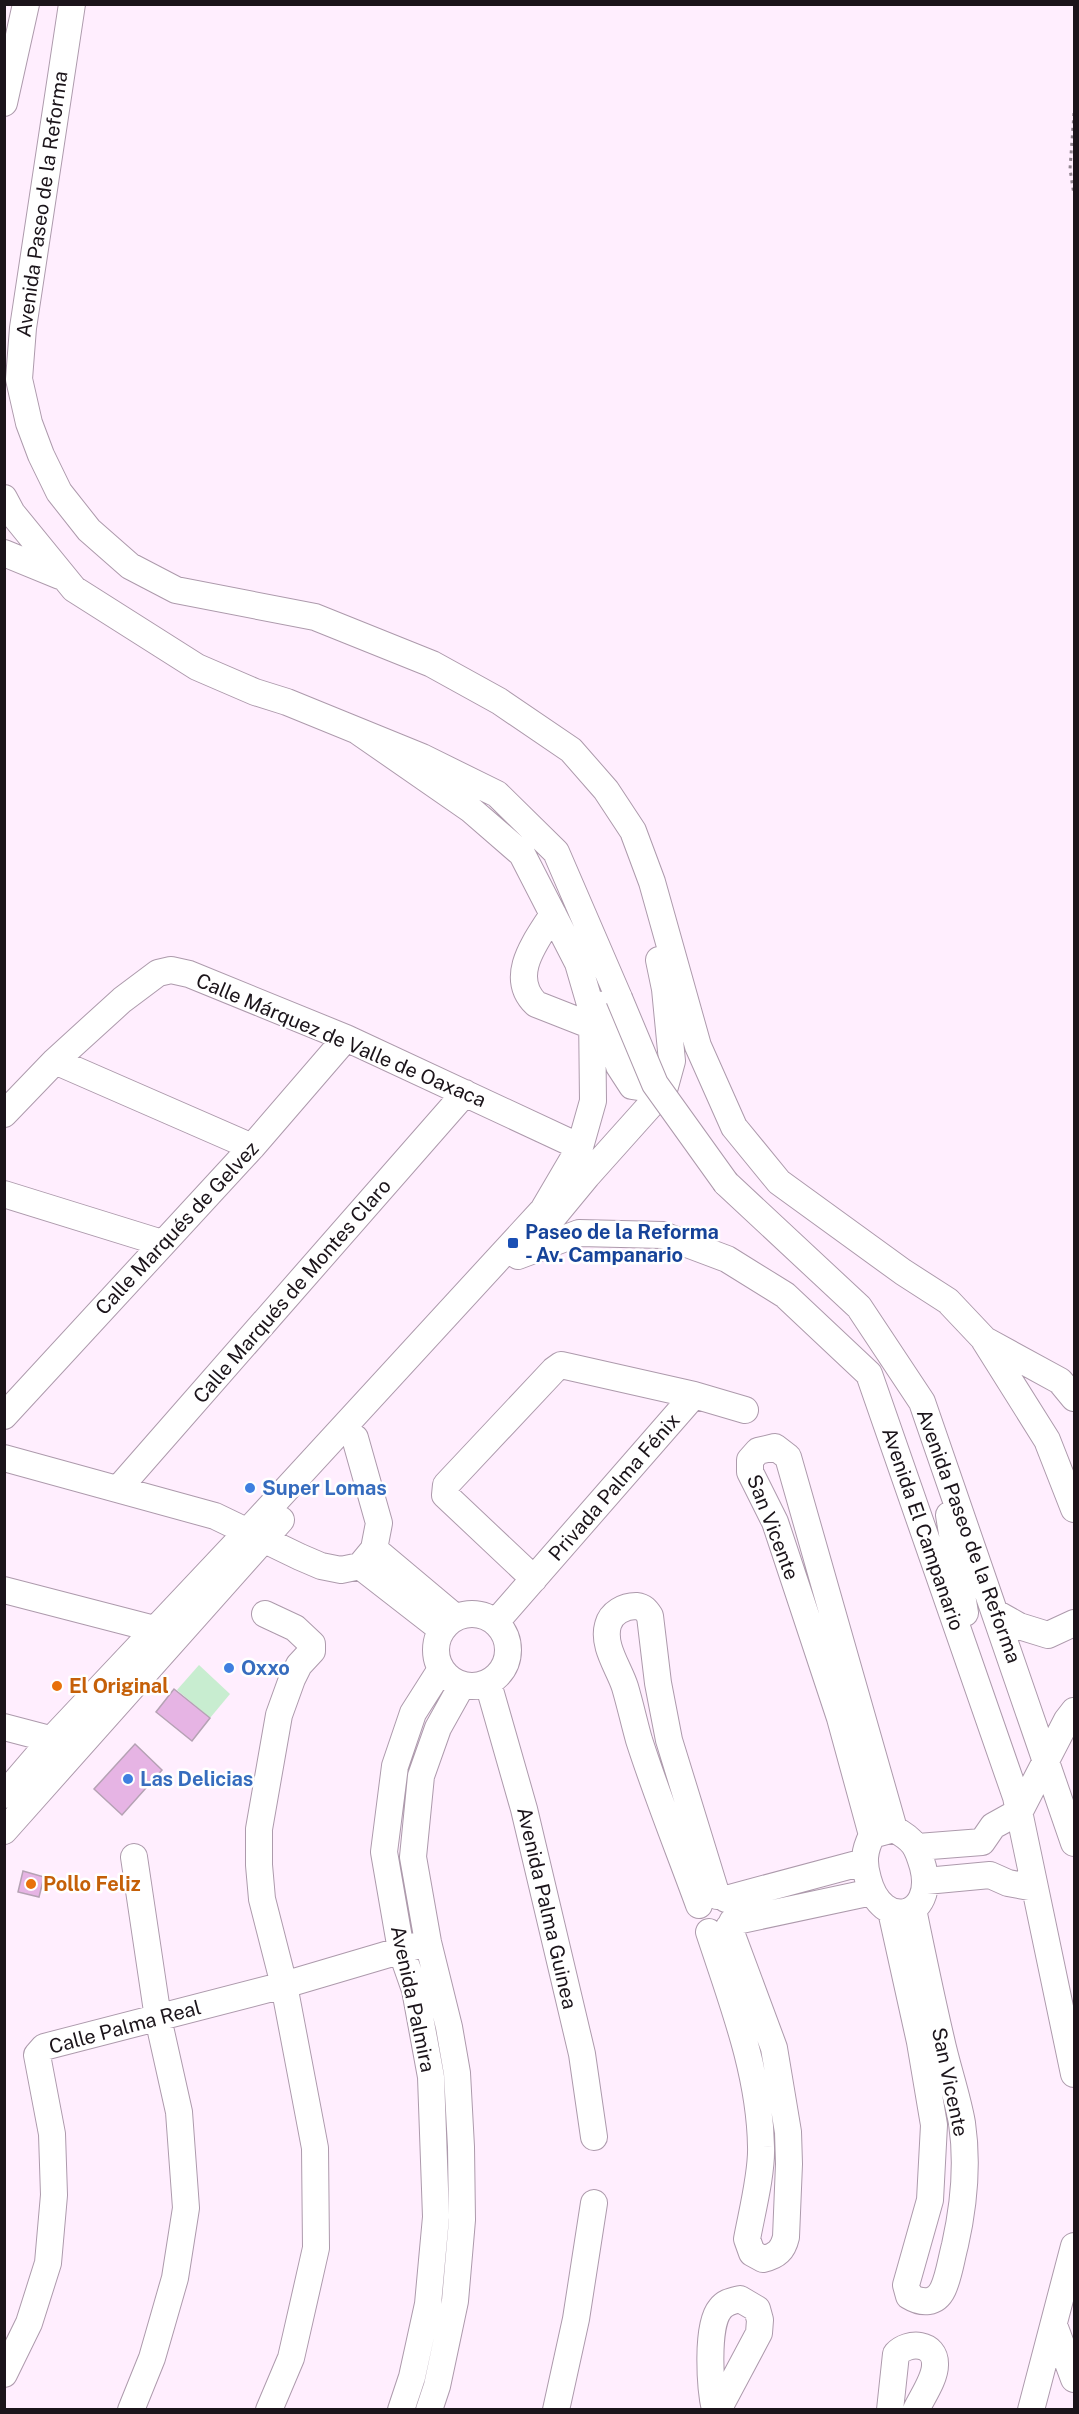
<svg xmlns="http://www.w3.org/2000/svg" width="1079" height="2414" font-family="'Public Sans',sans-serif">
<rect width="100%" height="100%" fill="#ffeefe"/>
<path fill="#c8edd0" d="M199 1665 230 1694 210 1718 177 1690Z"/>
<path fill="#e6b4e4" stroke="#b5a2b4" stroke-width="1.5" d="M174 1689 210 1718 192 1741 156 1712Z
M135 1744 162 1770 122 1815 94 1789Z
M23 1871 44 1877 39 1897 18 1892Z"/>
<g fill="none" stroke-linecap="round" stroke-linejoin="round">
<defs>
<path id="minor" d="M72 4 23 328 19 379 29 423 41 455 59 492 89 530 130 566 176 590 315 617 432 664 499 701 571 750 606 790 633 831 652 882 698 1046 734 1127 779 1182 903 1272 948 1301 983 1338 1047 1440 1074 1509
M4 103 26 4
M4 498 12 513 74 589 197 667 255 692 287 702 422 757 497 794 556 852 619 998
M4 553 60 576
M553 914C537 940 507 976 536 1004L592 1026
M597 1004 610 1032 619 1066 632 1086 645 1088 656 1087 667 1069
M55 1061 252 1147
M4 1114 55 1061 122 1000 158 973 171 970 189 974 346 1038 580 1147
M726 1183 859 1307 922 1402 1074 1843
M4 1194 162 1243
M554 1216 587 1176 664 1090 672 1061 665 989 659 960
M518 1256 579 1233 663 1235 727 1259 785 1295 869 1374 1016 1797 1074 2074
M985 1340 1060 1381 1074 1398
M4 1416 252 1147 346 1038
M4 1458 215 1516 300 1557 321 1566 341 1570 360 1566 374 1549 379 1523 355 1438
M119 1488 465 1093
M949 1515 965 1613
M374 1549 455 1617
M360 1566 441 1629
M534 1579 445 1495 446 1485 554 1370 561 1365 570 1367 694 1395 745 1410
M4 1590 170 1633
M996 1613 1019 1626 1048 1635 1074 1623
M436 1650a36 36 0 1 1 72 0a36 36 0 1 1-72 0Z
M265 1614 295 1628 312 1644V1651L299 1665 292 1679 279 1715 259 1829V1865L262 1899 284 1985 315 2148 316 2248 291 2358 269 2410
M496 1622 694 1395
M488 1683 524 1809 582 2054 594 2137
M4 1727 65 1743
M4 1795 52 1739 247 1532 543 1210 580 1147 593 1101 592 1011 578 963 522 854 470 809 359 732
M894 1829C914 1840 917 1846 923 1867 936 1918 882 1932 868 1879 863 1862 864 1851 872 1835Z
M4 1831 281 1520
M872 1835 840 1718 775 1522 750 1472V1460L758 1451 775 1447 788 1457 894 1829
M918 1847 982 1842 993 1826 1020 1811 1067 1720 1074 1711
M926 1881 990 1875 1008 1883 1035 1888
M726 1899 864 1862
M699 1905C679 1850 657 1796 639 1740 634 1722 630 1704 625 1687 619 1668 602 1646 608 1625 611 1613 624 1606 636 1606 644 1607 646 1610 650 1616L658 1683 669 1740 717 1896
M891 1911 920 2042 934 2125 930 2200 906 2285 909 2296C922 2304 936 2304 943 2289 949 2276 951 2260 955 2245 964 2205 968 2164 962 2123 957 2095 947 2067 941 2039 931 1996 922 1953 913 1909
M732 1922 872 1892
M709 1932C732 2002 760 2073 761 2147 762 2173 752 2212 747 2239L752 2253 763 2259C777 2256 783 2250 786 2237L789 2164 788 2132 774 2048 729 1927
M1054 2325 1074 2379
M4 2374 29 2323 48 2263 54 2195 52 2134 37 2055 44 2047 284 1985 416 1946
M131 2410 152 2358 175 2278 186 2208 179 2112 158 2018 134 1857
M401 2410 412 2377 428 2304 436 2217 431 2077 415 1990 401 1950 384 1852 395 1766 413 1713 441 1669
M429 2410 437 2386 455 2301 462 2220 461 2147 457 2073 449 2027 428 1942 413 1857 421 1776 438 1728 462 1685
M556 2410 576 2319 594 2203
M715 2410C710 2388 706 2326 720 2309 725 2302 732 2301 740 2299L757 2309 760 2320 759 2333 718 2410
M890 2410 896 2354C908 2341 936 2342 935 2365 935 2379 922 2397 916 2410
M1031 2410 1074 2246"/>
</defs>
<use href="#minor" stroke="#ad9aac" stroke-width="28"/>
<path stroke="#918590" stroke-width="3" stroke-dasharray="3 4.5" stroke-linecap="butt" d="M1074 113 1070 169 1074 195"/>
<use href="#minor" stroke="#fff" stroke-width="26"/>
<defs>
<path id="minor-bridge" d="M619 998 655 1084 726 1183"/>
</defs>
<use href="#minor-bridge" stroke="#ad9aac" stroke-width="28" stroke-linecap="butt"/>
<use href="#minor-bridge" stroke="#fff" stroke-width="26"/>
</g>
<rect fill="#1a4fb4" stroke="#fff" stroke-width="2" x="507" y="1237" width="12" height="12" rx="3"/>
<g fill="#3f7fe0" stroke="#fff" stroke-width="2">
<circle cx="250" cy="1488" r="6"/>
<circle cx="229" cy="1668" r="6"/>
<circle cx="128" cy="1779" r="6"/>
</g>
<g fill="#e8710a" stroke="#fff" stroke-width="2">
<circle cx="57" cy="1686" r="6"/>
<circle cx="31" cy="1884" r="6"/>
</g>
<g text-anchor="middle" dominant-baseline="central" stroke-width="5" stroke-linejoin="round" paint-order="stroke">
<g font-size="20" fill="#1b141a" stroke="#fff">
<text transform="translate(42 204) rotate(-82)">Avenida Paseo de la Reforma</text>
<text transform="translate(341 1040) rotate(23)">Calle Márquez de Valle de Oaxaca</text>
<text transform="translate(177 1228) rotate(-47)">Calle Marqués de Gelvez</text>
<text transform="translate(292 1291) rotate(-49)">Calle Marqués de Montes Claro</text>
<text transform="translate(614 1487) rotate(-49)">Privada Palma Fénix</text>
<text transform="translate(773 1527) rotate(69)">San Vicente</text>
<text transform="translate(923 1529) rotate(71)">Avenida El Campanario</text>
<text transform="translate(969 1536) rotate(70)">Avenida Paseo de la Reforma</text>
<text transform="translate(547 1908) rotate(77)">Avenida Palma Guinea</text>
<text transform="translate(413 1999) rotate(78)">Avenida Palmira</text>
<text transform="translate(125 2027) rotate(-15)">Calle Palma Real</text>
<text transform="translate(950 2082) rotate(78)">San Vicente</text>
</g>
<g font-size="20" font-weight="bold" fill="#164399" stroke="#fff" text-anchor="start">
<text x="525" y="1232">Paseo de la Reforma<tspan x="525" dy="23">- Av. Campanario</tspan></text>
</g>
<g font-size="20" font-weight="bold" fill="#366cbe" stroke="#fff" text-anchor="start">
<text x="262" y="1488">Super Lomas</text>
<text x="241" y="1668">Oxxo</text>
<text x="140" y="1779">Las Delicias</text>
</g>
<g font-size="20" font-weight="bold" fill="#c56008" stroke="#fff" text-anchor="start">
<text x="69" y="1686">El Original</text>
<text x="43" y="1884">Pollo Feliz</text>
</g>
</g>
<rect width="1079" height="2414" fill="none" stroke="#1b141a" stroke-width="12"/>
</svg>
